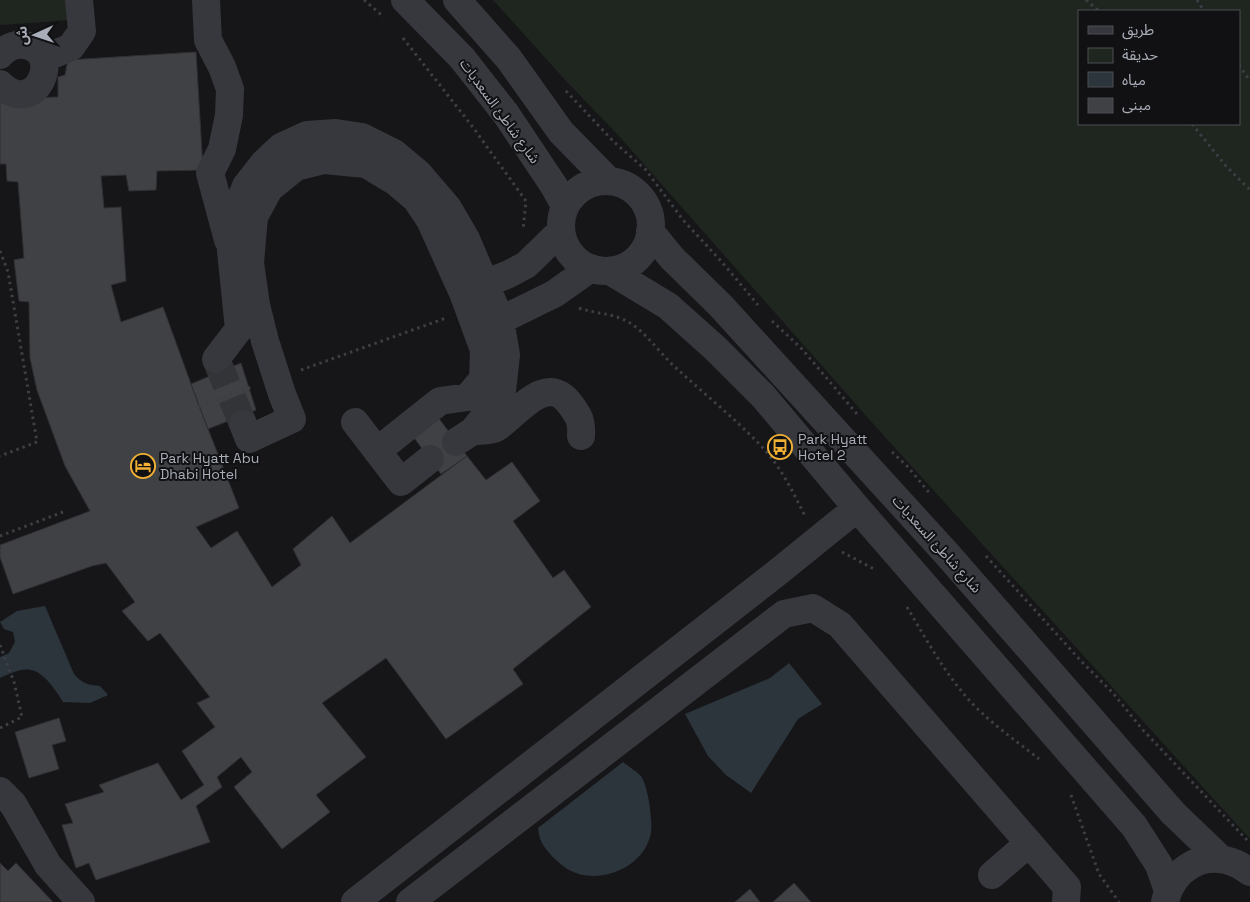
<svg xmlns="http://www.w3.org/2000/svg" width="1250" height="902" font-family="'Space Grotesk','Noto Sans Arabic',sans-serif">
<rect width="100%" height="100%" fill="#161618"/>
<path fill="#1e261f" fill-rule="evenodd" d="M0 0H72L73 20 0 25Z
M493 0H1250V839L876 427 618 135 567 82ZM1239 11V124H1079V11Z"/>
<path fill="#2c353c" d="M45 606 74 674C81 683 88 685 100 686L108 695 90 703 63 702C57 692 44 672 31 670 21 668 9 674 0 678V657L9 653 15 642 13 632 4 629 0 622 17 611Z
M789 663 822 704 798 719 751 793 726 775 708 756 685 714 770 678Z
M623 762C628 766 636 771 641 776 646 784 649 800 650 809 651 819 653 830 649 840 639 870 596 885 569 870 559 864 547 852 542 843 539 838 539 833 538 828Z"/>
<path fill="#404145" stroke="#303034" d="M196 52 203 170 157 171 156 190 129 191 126 175 101 176 104 208 121 207 126 281 111 285 121 322 163 307 199 406 239 508 196 527 211 548 237 531 272 587 301 565 293 549 332 516 350 543 467 456 486 480 512 462 540 501 513 521 553 578 564 570 591 607 513 669 523 684 446 739 386 658 322 703 366 757 316 795 330 812 282 849 234 787 252 772 241 757 217 777 222 787 196 806 210 842 96 880 89 863 76 868 62 825 73 823 65 804 104 792 99 785 158 763 181 800 204 785 182 751 215 727 197 703 210 697 160 633 148 641 122 611 135 602 106 563 92 566 13 594 0 557V545L90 511 65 466 37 390 30 358 29 302 19 301 14 260 24 258 18 182 7 181 6 164H0V99L58 97V77L65 75 68 60Z
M241 363 256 410 208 429 191 384Z
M437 416 467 456 441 474 412 435Z
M59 718 66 741 52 745 59 769 29 778 15 732Z
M0 863 8 871 16 863 53 902H0Z
M794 883 811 902H773Z
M750 889 760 902H735Z"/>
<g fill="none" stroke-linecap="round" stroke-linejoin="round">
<path stroke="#333438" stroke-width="28" stroke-dasharray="28 14" stroke-linecap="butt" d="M216 359 243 424"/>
<path stroke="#3d3f44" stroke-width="3" stroke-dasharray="2.5 4" stroke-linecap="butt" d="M364 0 384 17
M1086 0 1099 11
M1197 0 1204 11
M403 38 472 126 526 201 523 230
M1239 65 1250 81
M566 91 614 142 646 170 683 220 721 261 758 305
M1192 124 1226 166 1250 190
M0 251 8 272 37 442 0 456
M579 308C596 314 614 313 630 323 647 334 659 352 674 366 704 394 736 419 764 449 782 469 794 494 806 518
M772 321 802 349 857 414
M301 370 446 318
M199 406 252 387
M892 452 908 467 931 495
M0 536 63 512
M842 552 874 569
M986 556 1081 661 1113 693 1142 729 1247 840
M907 607C926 639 944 672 969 700 989 722 1015 740 1039 759
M0 645 14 682 22 717 0 728
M1071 795 1099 874 1119 902"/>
<path stroke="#37383d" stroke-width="28" d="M206 0 208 40 222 67 230 89 229 115 222 149 210 173 228 240
M405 0 462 58 506 114 554 186 565 206
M457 0 509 59 561 132 609 181
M0 55C6 48 14 44 24 45 65 50 37 120 0 84
M43 59 71 47 82 31 79 0
M561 226a45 45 0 1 1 90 0a45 45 0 1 1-90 0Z
M650 231 672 258 721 306 947 554 1173 813 1221 859
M610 271 668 306 716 349 763 396 857 508 1134 826 1159 865 1168 891
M467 291 509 274 526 265 561 231
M483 326 505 318 554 294 591 268
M216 359 239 329 231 251 237 208 246 186 264 163 281 147 307 135 336 133 362 137 394 153 419 174 448 208 466 239 500 319 506 355 502 391 489 411 473 431 456 442
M355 422 401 482 430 459
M243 424 249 439 292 419 282 394 265 341 256 305 250 263 254 217 269 189 296 167 324 160 366 164 396 182 416 199 430 220 463 293 484 350 483 379 468 397 440 401 377 451
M477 431C482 430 491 431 496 428 516 416 546 371 570 404 579 416 582 421 581 436
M0 791 13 804 48 865 81 902
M992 875 1029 843
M355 902 778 572 857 508
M410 902 784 614 813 608 840 625 1067 887 1066 902
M1165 902C1172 869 1204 849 1237 864 1242 866 1246 870 1250 872"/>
</g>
<defs>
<symbol id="bus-ring" viewBox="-11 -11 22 22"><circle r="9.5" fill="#111113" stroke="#f2b134" stroke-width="1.5"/><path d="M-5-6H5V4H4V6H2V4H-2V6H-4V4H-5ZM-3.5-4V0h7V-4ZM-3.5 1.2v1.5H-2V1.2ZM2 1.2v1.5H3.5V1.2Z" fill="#f2b134"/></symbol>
<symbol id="hotel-ring" viewBox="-11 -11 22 22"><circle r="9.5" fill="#111113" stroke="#f2b134" stroke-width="1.5"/><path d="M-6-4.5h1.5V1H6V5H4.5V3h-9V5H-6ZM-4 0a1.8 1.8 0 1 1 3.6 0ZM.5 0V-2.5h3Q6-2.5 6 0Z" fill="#f2b134"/></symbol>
</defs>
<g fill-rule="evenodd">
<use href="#bus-ring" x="766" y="433" width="28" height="28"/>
<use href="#hotel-ring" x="129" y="452" width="28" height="28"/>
</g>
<g text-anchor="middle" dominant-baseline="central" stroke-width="4" stroke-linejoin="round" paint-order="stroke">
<g font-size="14" fill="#a8adb8" stroke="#111113">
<text transform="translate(500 111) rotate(54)">شارع شاطئ السعديات</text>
<text transform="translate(937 544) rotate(48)">شارع شاطئ السعديات</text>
</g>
<g font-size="14" fill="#a8adb8" stroke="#111113" text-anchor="start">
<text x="798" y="439">Park Hyatt<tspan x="798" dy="16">Hotel 2</tspan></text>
<text x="160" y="458">Park Hyatt Abu<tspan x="160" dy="16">Dhabi Hotel</tspan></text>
</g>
</g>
<rect x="1078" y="10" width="162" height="115" fill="#111113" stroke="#4d4f55"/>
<rect x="1088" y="26" width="25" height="8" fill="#37383d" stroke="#4d4f55"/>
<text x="1122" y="35" font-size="15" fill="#a8adb8">طريق</text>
<rect x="1088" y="48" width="25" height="15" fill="#1e261f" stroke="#4d4f55"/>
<text x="1122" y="60" font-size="15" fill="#a8adb8">حديقة</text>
<rect x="1088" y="72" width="25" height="15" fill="#2c353c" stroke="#4d4f55"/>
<text x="1122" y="85" font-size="15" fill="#a8adb8">مياه</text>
<rect x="1088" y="98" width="25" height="15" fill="#404145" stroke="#4d4f55"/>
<text x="1122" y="110" font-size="15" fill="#a8adb8">مبنى</text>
<g transform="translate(35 35) rotate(267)" stroke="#111113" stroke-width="4" paint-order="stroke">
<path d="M0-4L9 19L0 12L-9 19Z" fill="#a8adb8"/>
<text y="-8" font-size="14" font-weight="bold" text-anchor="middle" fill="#a8adb8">ش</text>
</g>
</svg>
